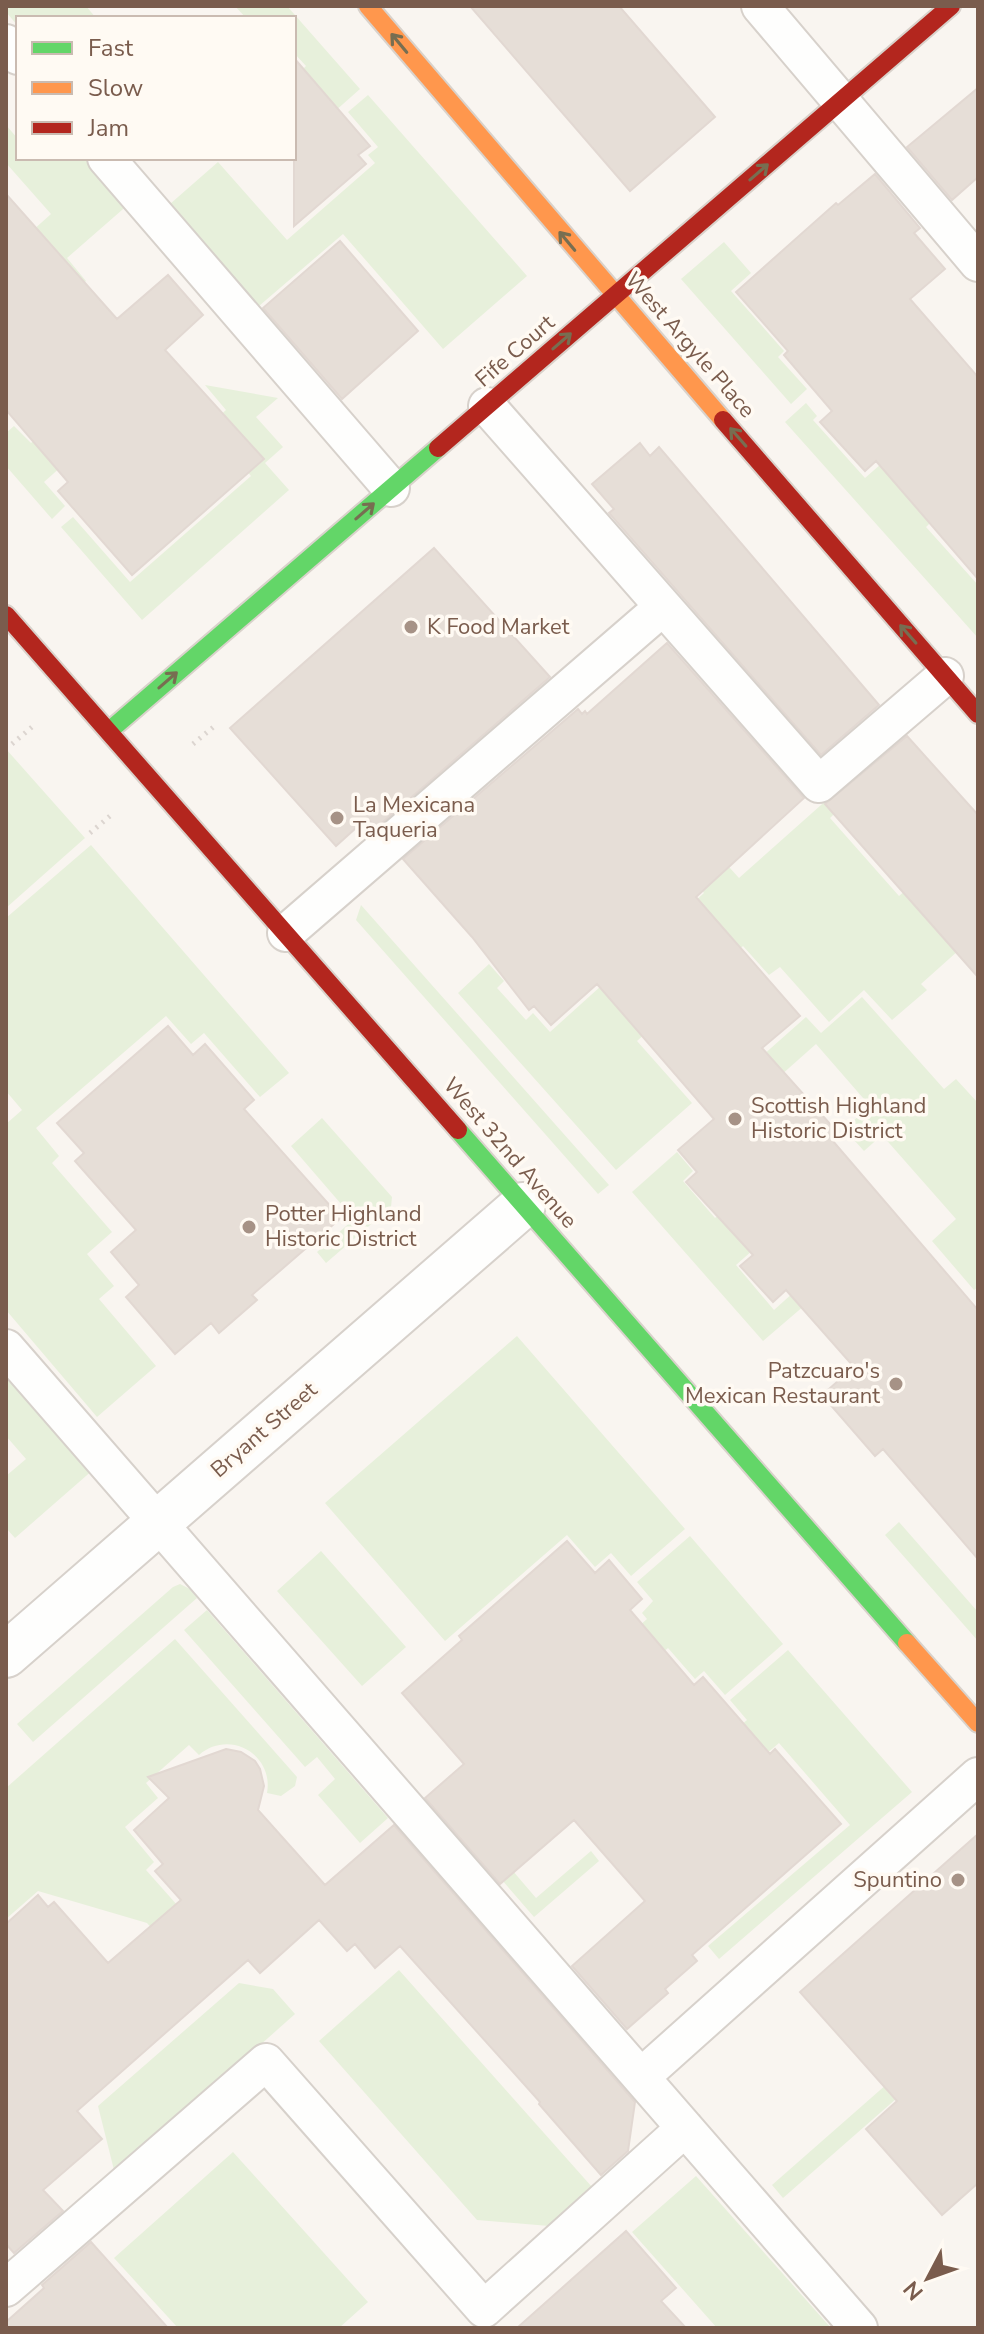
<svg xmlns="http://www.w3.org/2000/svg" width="984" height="2334" font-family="'Nunito Sans',sans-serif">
<rect width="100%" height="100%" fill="#f9f5f0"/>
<path fill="#e7f0db" d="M6 6H86L96 18H18V26L6 12Z
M235 6H287L360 89 334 112 298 74 306 66 294 53V18H246Z
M368 95 527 276 443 349 343 234 259 306 170 204 218 162 287 240 375 163 368 155 378 147 348 112Z
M6 125 18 139V158H91L130 203 67 258 86 281 6 350 22 240 51 214 6 163Z
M724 242 751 273 731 291 784 351 778 357 807 389 791 404 681 279Z
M205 385 278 398 256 417 283 447 265 463 289 490 142 620 61 527 73 517 130 582 251 476 208 426 226 410Z
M143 394 44 482 65 506 52 519 6 466V433L14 426 31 443 41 434Z
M806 403 817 416 813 420 865 478 881 464 932 521 926 527 978 585V638L785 422Z
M6 749 85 838 6 908Z
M830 797 840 808 830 818 899 896 912 885 978 933 921 984 927 990 892 1020 864 990 829 1022 780 967 769 975 743 946 637 1041 692 1103 616 1170 458 993 489 964 504 981 497 988 526 1020 533 1013 550 1032 704 893 657 840 683 816 739 878Z
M91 845 289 1073 260 1097 204 1033 191 1044 166 1016 36 1128 59 1156 52 1163 112 1232 87 1254 114 1286 99 1299 156 1366 97 1417 6 1310V1124L22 1110 6 1091V918Z
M361 905 609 1185 598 1194 356 920Z
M862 997 944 1089 956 1079 978 1103V1287L974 1290 932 1241 956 1219 882 1135 864 1151 844 1129 870 1106 816 1044 753 1100 735 1080 806 1017 821 1033Z
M322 1118 392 1197 391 1207 326 1263 317 1252 354 1219 291 1146Z
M677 1152 693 1171 683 1181 715 1218 724 1210H798L736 1265 774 1310 794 1292 805 1305 763 1341 632 1192Z
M517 1336 685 1529 631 1576 611 1553 595 1567 567 1535 445 1641 325 1503Z
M6 1351 102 1462 15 1538 6 1528V1476L26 1459 6 1436Z
M899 1522 978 1612V1641L885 1535Z
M690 1536 783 1644 725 1695 704 1671 695 1679 668 1648 510 1786 487 1760 647 1619 642 1613 653 1601 637 1582Z
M321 1551 406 1647 362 1686 277 1591Z
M180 1584 190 1589 197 1598 33 1742 17 1724 173 1587Z
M207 1610 388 1818 360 1843 318 1795 335 1779 317 1757 305 1767 184 1630Z
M175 1639 297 1777 295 1786 281 1796 267 1793C274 1754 229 1729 199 1755L189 1745 146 1783 158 1798 125 1827 154 1862 146 1870 233 1968 207 1991 147 1923 38 1891 6 1919V1788Z
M788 1650 912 1792 719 1959 708 1946 850 1825 779 1743 681 1826 605 1843 747 1720 730 1700Z
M463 1835 488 1842 536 1898 591 1851 599 1861 534 1917Z
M399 1970 592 2187 549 2226 477 2220 319 2041Z
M239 1983 273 1989 295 2014 115 2174 98 2106Z
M978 2004V2027L783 2198 772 2185Z
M233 2152 368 2302 339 2328H178L114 2258Z
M696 2176 831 2328H717L632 2232Z"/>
<path fill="#e6ded7" stroke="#e2d8d2" stroke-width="2" d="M470 6H619L715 117 630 191Z
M294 58 370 146 358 155 366 164 294 226Z
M978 88V177L952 200 907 147Z
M875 174 920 228 914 233 945 269 910 299 978 377V579L876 461 865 471 820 422 832 411 784 355 788 351 736 292 836 203 838 205Z
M6 194 117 319 168 275 203 315 165 350 264 459 132 575 58 491 68 482 6 410Z
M340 241 418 331 342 399 263 308Z
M640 443 650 456 659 447 879 705 821 755 609 513 614 509 592 484Z
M434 548 550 677 376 828 367 818 336 846 230 728Z
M667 643 804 798 696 897 800 1016 762 1048 839 1134 832 1140 978 1310V1559L883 1449 875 1456 822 1395 854 1367 786 1290 773 1302 740 1266 753 1255 686 1182 697 1172 678 1150 714 1119 597 984 551 1025 534 1006 529 1010 472 937 403 859 578 709 582 714 585 711 587 714Z
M907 736 978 815V977L825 804Z
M168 1026 193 1055 205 1044 254 1100 244 1109 341 1218 252 1295 257 1300 219 1333 211 1323 175 1354 126 1297 139 1285 111 1252 136 1230 75 1161 84 1153 57 1123Z
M567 1541 595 1573 609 1560 642 1599 630 1610 694 1685 703 1677 770 1754 775 1749 841 1824 692 1955 697 1961 665 1989 668 1993 627 2029 572 1966 645 1901 574 1820 500 1884 425 1798 464 1764 402 1693 462 1640 459 1636Z
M226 1749 241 1752 255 1761 260 1769 264 1786 258 1810 325 1885 394 1825 635 2102 628 2151 601 2175 539 2104 540 2102 400 1946 375 1968 355 1944 347 1951 319 1920 260 1973 248 1960 77 2111 102 2139 43 2190 63 2211 14 2253 6 2244V1924L38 1895 48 1907 54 1902 108 1963 181 1900 155 1871 163 1864 134 1830 169 1798 148 1777Z
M978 1834V2183L942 2215 866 2129 897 2101 800 1992Z
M626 2231 676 2288 661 2301 686 2328H517Z
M91 2242 168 2328H6V2322L44 2288 42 2285Z"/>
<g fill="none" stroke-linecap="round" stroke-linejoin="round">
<defs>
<path id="lane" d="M760 6 978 263
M6 43 18 56
M106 158 391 488
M487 406 819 784 945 676
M286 933 663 607
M6 1348 859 2328
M641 2077 978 1776
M6 2288 266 2062 484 2309 685 2128"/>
<path id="street" d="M6 1655 523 1205"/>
<path id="fast" d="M109 731 438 448
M458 1130 907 1643"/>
<path id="slow" d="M368 6 723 420
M907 1643 978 1723"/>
<path id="jam" d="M723 420 978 714
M438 448 951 6
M6 615 458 1130"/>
</defs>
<use href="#lane" stroke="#d7d1cb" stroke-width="40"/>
<use href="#street" stroke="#d7d1cb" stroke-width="48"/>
<use href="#fast" stroke="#d9d2cb" stroke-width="22"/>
<use href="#slow" stroke="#d9d2cb" stroke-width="22"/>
<use href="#jam" stroke="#d9d2cb" stroke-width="22"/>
<path stroke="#dcd5d0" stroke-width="5" stroke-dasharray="2 6" stroke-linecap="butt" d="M12 744 32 727
M193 744 217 724
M90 833 110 816"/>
<use href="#lane" stroke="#fefefd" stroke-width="36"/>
<use href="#street" stroke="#fefefd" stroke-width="44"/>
<use href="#fast" stroke="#63d668" stroke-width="18"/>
<use href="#slow" stroke="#ff974d" stroke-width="18"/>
<use href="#jam" stroke="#b3261e" stroke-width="18"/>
</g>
<defs><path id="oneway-shaft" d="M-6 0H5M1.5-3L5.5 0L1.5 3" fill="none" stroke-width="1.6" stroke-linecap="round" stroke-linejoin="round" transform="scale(2)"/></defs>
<g stroke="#776e51">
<use href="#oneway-shaft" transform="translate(399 43) rotate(-130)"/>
<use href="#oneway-shaft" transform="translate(759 172) rotate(-41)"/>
<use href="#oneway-shaft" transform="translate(567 241) rotate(-130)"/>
<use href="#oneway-shaft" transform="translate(562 341) rotate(-41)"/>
<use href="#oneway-shaft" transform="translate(738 437) rotate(-131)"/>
<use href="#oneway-shaft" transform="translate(365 511) rotate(-41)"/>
<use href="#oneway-shaft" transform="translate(908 634) rotate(-131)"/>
<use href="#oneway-shaft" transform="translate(168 680) rotate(-41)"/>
</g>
<g fill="#a69286" stroke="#fffaf3" stroke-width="3">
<circle cx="411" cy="627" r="8"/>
<circle cx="337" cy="818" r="8"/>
<circle cx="735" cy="1119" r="8"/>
<circle cx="249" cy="1227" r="8"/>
<circle cx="896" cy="1384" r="8"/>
<circle cx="958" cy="1880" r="8"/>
</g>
<g text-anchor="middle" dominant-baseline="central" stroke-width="7" stroke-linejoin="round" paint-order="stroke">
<g font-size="22" fill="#7a5c4d" stroke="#fffaf3">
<text transform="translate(690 345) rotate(49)">West Argyle Place</text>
<text transform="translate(515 351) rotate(-41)">Fife Court</text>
<text transform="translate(510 1153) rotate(49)">West 32nd Avenue</text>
<text transform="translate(264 1430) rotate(-41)">Bryant Street</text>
</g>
<g font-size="22" fill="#7a5c4d" stroke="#fffaf3" text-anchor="start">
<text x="427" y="627">K Food Market</text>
<text x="353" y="805">La Mexicana<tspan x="353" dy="25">Taqueria</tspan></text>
<text x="751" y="1106">Scottish Highland<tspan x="751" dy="25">Historic District</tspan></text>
<text x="265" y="1214">Potter Highland<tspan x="265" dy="25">Historic District</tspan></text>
<text x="880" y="1371" text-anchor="end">Patzcuaro's<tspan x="880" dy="25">Mexican Restaurant</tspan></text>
<text x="942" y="1880" text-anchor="end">Spuntino</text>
</g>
</g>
<rect width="984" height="2334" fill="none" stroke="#7a5c4d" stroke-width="16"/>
<rect x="16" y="16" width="280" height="144" fill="#fffaf3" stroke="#cabbb1" stroke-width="2"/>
<rect x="32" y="42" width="40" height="12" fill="#63d668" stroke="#cabbb1" stroke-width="2"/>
<text x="88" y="56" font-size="24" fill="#7a5c4d">Fast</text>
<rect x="32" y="82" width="40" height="12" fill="#ff974d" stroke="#cabbb1" stroke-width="2"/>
<text x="88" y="96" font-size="24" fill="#7a5c4d">Slow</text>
<rect x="32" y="122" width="40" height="12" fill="#b3261e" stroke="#cabbb1" stroke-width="2"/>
<text x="88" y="136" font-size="24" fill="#7a5c4d">Jam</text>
<g transform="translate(928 2278) rotate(229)" stroke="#fffaf3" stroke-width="6" paint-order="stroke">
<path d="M0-6L14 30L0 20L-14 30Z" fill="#7a5c4d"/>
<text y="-12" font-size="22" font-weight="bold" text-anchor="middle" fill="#7a5c4d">N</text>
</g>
</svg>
